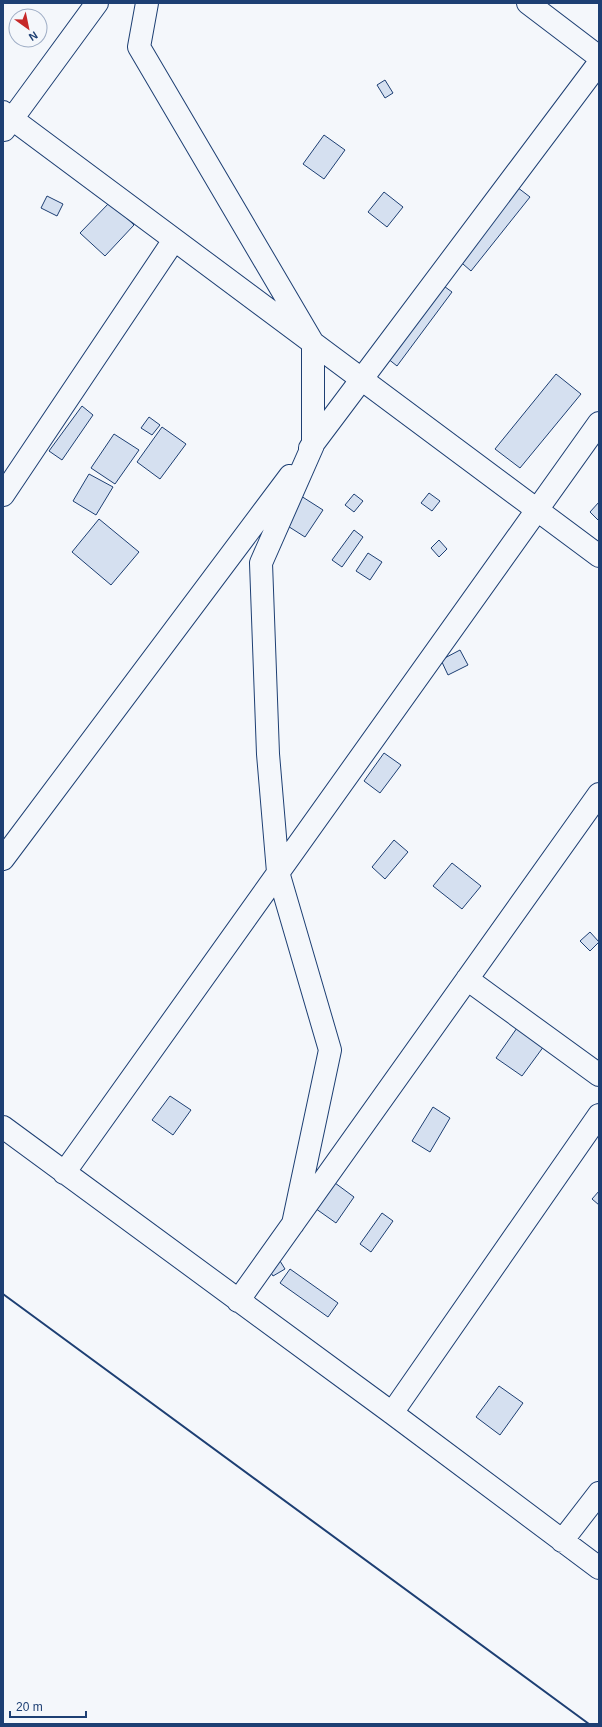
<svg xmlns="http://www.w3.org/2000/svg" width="602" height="1727" font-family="Arial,sans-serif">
<rect width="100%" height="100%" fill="#f4f7fb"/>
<path fill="#d5e0f0" stroke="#1d3f73" d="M385 80 393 93 385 98 377 85Z
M324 135 345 150 324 179 303 164Z
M513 184 530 197 471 271 455 257Z
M384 192 403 207 387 227 368 212Z
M47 196 63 204 57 216 41 208Z
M110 202 134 225 105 256 80 233Z
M437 281 452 292 397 366 382 354Z
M556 374 581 394 520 468 495 449Z
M82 406 93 415 62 460 49 451Z
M149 417 160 425 152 435 141 428Z
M162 427 186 444 160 479 137 462Z
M114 434 139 450 115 484 91 468Z
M89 474 113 487 96 515 73 501Z
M429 493 440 501 432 511 421 503Z
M354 494 363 501 354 512 345 505Z
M301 496 323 510 305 537 283 523Z
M599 502V521L590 512Z
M99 519 139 552 111 585 72 552Z
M354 530 363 537 342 567 332 560Z
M439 540 447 549 439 557 431 548Z
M368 553 382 562 370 580 356 571Z
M460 650 468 665 448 675 441 660Z
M384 753 401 765 380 793 364 781Z
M394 840 408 852 385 879 372 867Z
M452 863 481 886 462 909 433 886Z
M590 932 599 942 590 951 580 941Z
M517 1028 544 1046 522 1076 496 1058Z
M170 1096 191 1110 173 1135 152 1120Z
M433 1107 450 1118 430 1152 412 1141Z
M331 1180 354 1197 336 1223 312 1206Z
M599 1191V1205L592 1199Z
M382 1213 393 1221 371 1252 360 1244Z
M280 1261 285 1269 273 1276 268 1268Z
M290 1269 338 1303 328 1317 280 1283Z
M499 1386 523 1403 500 1435 476 1417Z"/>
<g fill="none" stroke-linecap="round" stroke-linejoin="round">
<defs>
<path id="minor" d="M147 3 139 47 313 343V445L261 563 268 754 278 872 330 1050 293 1224
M528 3 599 57
M3 112 599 556
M4 130 97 3
M310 448 599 63
M3 495 174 240
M3 859 290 476
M467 979 599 1075
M3 1127 392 1413 599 1568
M64 1173 599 423
M238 1301 599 794
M392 1413 599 1115
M562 1541 599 1493"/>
</defs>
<use href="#minor" stroke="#1d3f73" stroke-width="24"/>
<use href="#minor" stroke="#f4f7fb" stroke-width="22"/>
<path stroke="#1d3f73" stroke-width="2" d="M3 1294 589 1724"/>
</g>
<rect width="602" height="1727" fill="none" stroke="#1d3f73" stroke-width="8"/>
<g transform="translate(28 28) rotate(147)"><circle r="19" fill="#f4f7fb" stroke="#9eadc5"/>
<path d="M0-3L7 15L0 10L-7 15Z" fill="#c62828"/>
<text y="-6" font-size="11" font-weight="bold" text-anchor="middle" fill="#1d3f73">N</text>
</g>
<path d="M10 1711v6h76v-6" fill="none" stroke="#1d3f73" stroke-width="2"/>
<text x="16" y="1711" font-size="12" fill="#1d3f73" stroke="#f4f7fb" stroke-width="3" paint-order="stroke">20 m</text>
</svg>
